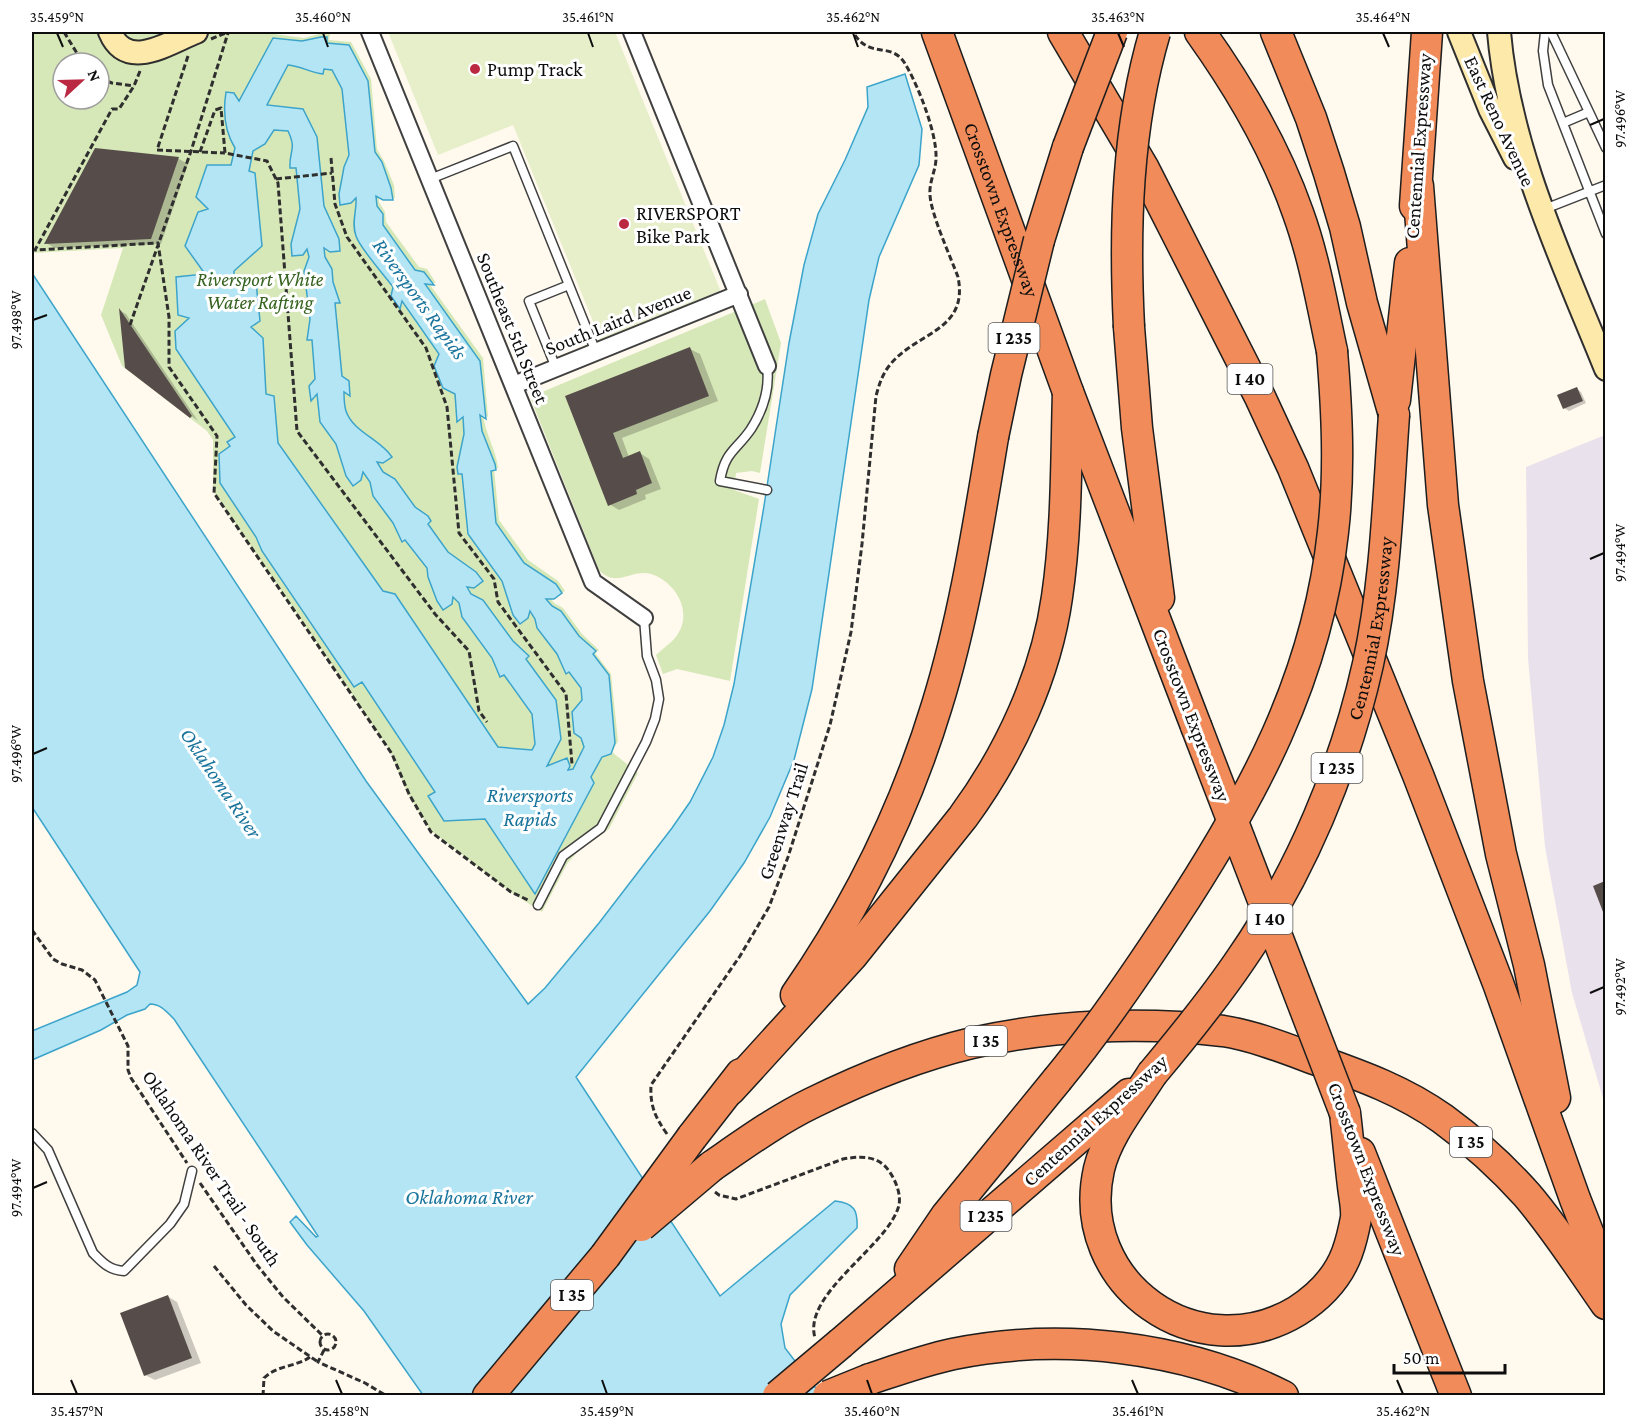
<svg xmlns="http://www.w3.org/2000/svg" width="1637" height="1427" font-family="'Crimson Pro',serif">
<rect width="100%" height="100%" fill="#fff9ee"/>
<path fill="#e9e2ec" d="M1605 435V1105L1572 993 1545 847 1528 658 1526 467Z"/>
<path fill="#d7e8b8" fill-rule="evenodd" d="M32 32H259L304 38 323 33 330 34 329 40 351 42 371 79 377 149 384 161 394 185 395 198 385 199 379 194V202L385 212 386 222 419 267 427 269 436 283 428 282 483 358 488 417 483 414C485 434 496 449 498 468L494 469 499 520 528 560 558 581 565 591 556 597H550L554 603 563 608 582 634 599 650 595 653 611 674 618 741 612 752 638 773 609 829 579 850 567 864 542 912 512 893 430 830 407 792 389 749 213 491V440L207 431 122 366 101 315 123 248 32 253ZM63 63H99V99H63Z
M765 299 781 343 760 473 752 471 736 473 734 490 759 499 730 681 677 669 663 674 656 655C664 647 674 642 679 632 692 609 674 581 651 574 631 568 617 589 599 570L530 397Z"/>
<path fill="#e7efca" d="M388 32H615L721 292 601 341 513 125 438 155Z"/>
<path fill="#b4e5f5" stroke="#3ca4ca" stroke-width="1.5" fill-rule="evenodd" d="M321 37H327V43L349 45 368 81 375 152 382 162 391 188 393 200H383L376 196 377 206 383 214V225L415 270 424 272 434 285 425 284 480 361 486 419 480 415 482 431 495 464 496 470 491 471 496 523 524 563 556 584 562 593 554 599H546L552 606 561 611 579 636 596 651 593 654 609 675 615 743 611 754 602 757 591 777 594 783 535 894 485 819 444 821 428 796 435 792 362 682 354 687 262 551 256 537 220 483 219 454 230 446 227 442 235 437 176 349 175 331 189 318 178 315 176 277 205 274 185 246 198 212 208 209 196 197 207 165H231L235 148C225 132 223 111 226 92L234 93 239 101 273 38 302 41ZM288 65C301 66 311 73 323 74L324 69 332 70 342 89 349 155 344 167 339 194 340 205 351 203 356 198C357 211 351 223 356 236 359 247 385 276 393 287L391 296 400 309 402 301 439 354 434 366 443 388 455 394 457 422 463 417 464 434 457 467 458 474H462L468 534 502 581 513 615 520 624 528 618 530 611 535 619 537 628 557 654 566 674 569 672 581 688 582 700 572 712 574 733 581 738 584 747 573 769 568 770 570 766 567 758 547 766 561 739 556 700 526 659 529 656 513 641 483 600 471 594 467 587 474 588 483 581 476 572 448 552 428 524 431 521 428 516 415 507 395 479 383 472 377 462 383 463 392 457C380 439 353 432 346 411 344 405 344 398 344 392L350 396 349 381 342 376 335 303H340L333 282 332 269 325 257 324 248 330 252 340 251 339 239 324 206 317 137 303 109 267 105ZM274 130 288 131C297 150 289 150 290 168H296L300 209 291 244 292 256 303 255 307 249 309 257 304 271 310 319 307 340H312L315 379 309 386 311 401 317 394 320 422 336 444 346 476 353 486 361 480 363 472 370 482 373 496 393 523 402 542 405 540 427 568 428 577 437 601 443 610 452 604 453 597 459 603 462 617 492 658 500 677 504 675 532 714 535 744 532 750 498 747 395 594 383 591 278 443 274 396 266 394 263 338 251 327 260 321 256 282 234 278V271L262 246 255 173 249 171 253 151 265 144Z
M905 74 922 129 919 165 879 257 869 300 812 689 794 760 770 817 744 863 710 911 576 1077 720 1296 835 1201C854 1203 858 1210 857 1228L790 1295 781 1324 785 1348 821 1395H423L364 1311 307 1245 290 1222 296 1216 316 1237 318 1236 174 1019C167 1012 161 1004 150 1004L145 1009 127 1015 101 1030 32 1060V1031L127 992 137 985 140 972 32 807V273L366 781 528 1004 545 988 599 923 672 828 690 802 713 757 724 725 734 684 764 506 789 343 804 265 818 214 845 160 868 107 867 87Z"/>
<path fill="#0003" d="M96 150 179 159 188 164 161 244 55 248 46 243Z
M121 311 126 314 198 421 127 367Z
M690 349 700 354 718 401 622 438 629 457 640 453 649 459 661 489 645 495 646 499 619 510 609 504 567 397Z
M1577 389 1581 392 1586 403 1569 411 1564 408Z
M167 1296 177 1302 201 1363 155 1380 145 1375Z"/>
<path fill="#564d4a" d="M95 148 179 157 151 239 44 244Z
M119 308 192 416 190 418 125 368Z
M690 347 709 396 613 433 623 458 640 451 652 483 636 490 637 494 608 506 565 396Z
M1577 387 1583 401 1563 409 1557 395Z
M1605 881V917L1593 886Z
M168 1295 192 1358 144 1376 120 1313Z"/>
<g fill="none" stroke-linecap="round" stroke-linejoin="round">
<defs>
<path id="lane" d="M1545 32 1543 51 1548 85 1606 234
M1551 32 1589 112 1563 123
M1589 112 1606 148
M430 179 513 146 596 352
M1542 210 1606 185
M556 368 529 301 569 285
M767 490 720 481C725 451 736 451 751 429 763 410 770 388 767 366
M538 905 563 856 601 828 646 742 655 719 659 699 656 680 647 656 644 618
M32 1133 48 1150 93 1253C103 1263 109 1270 124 1271L170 1224 184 1204 192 1171"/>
<path id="street" d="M370 32 593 582 644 618
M632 32 767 366
M514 385 739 294"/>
<path id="secondary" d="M110 32C127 72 168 43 196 32
M1459 32 1490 109 1515 158
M1499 32C1509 149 1562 260 1606 369"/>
<g id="highway">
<path id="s1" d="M937 32 1068 392 1196 726"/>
<path d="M1063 32 1144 169 1260 397 1293 468 1418 775 1498 983 1575 1199 1606 1278"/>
<path d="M1200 32C1240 88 1275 147 1298 213 1314 257 1322 304 1332 351"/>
<path d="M1276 32 1311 118 1329 173 1345 227 1362 303 1394 415"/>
<path d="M1418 186 1443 505 1468 681 1501 854 1529 965 1555 1098"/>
<path d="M1415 206 1427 32"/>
<path d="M1039 240 1068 147"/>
<path d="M1129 327 1137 428 1159 598"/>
<path d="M1395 400 1410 263"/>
<path d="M796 995C857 907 906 807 937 705 964 618 978 527 993 437"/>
<path d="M1152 1074C1133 1104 1107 1135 1099 1169 1073 1284 1198 1371 1297 1311 1319 1297 1338 1277 1347 1253 1351 1242 1354 1229 1356 1218 1357 1208 1354 1196 1353 1186 1350 1162 1348 1138 1345 1113"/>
<path d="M730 1090 852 956 963 817C1010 753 1046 675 1057 597 1067 529 1066 460 1068 392"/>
<path d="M692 1137 741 1074"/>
<path d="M1360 1153 1456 1396"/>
<path d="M712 1166C744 1144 777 1120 812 1103 863 1078 917 1056 972 1043 1052 1025 1142 1021 1223 1031 1255 1036 1287 1049 1317 1060 1362 1076 1404 1091 1443 1119 1473 1141 1502 1167 1527 1195 1556 1229 1580 1267 1606 1304"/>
<path d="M910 1269 946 1216 1057 1080"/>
<path d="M841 1343 1129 1094"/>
<path d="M870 1379C897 1370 925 1360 953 1354 1061 1332 1184 1346 1283 1396"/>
<path d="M488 1396 605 1256"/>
</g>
</defs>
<use href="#lane" stroke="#404040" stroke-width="11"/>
<use href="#street" stroke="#404040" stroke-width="20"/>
<use href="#secondary" stroke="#2f2f2f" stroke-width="26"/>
<use href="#highway" stroke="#1e1e1e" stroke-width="33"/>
<path stroke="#2f2f2f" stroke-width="3" stroke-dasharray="6 3" stroke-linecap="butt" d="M64 32 83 63
M211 39 228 32
M188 56 157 150 225 153
M140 71 134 86 119 109H112L35 250 158 243 169 317V367L217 436 214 493 392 754 409 794 431 832 511 892 528 900
M99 78 112 83 134 86
M200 152 215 110 221 108 225 153 267 161 278 183 297 431 435 614 469 651 479 711 487 722
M331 158 335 204 347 237 426 348 447 407 459 533 494 579 498 602 566 694 572 764
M276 179 332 173
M130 325 191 151 228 33
M32 930 53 959 62 964 82 970 95 980 128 1046V1070L131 1078 187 1163
M667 1134C655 1117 650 1106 651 1085L740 956 769 907 788 857 830 725 851 632 862 544 876 396C879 385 882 375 889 366 915 332 969 332 958 277 951 258 930 212 930 194 929 182 936 170 936 158 937 134 919 88 907 67 892 38 871 62 853 32
M200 1183 257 1265 283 1297 323 1336
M715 1192 719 1195 736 1199 843 1159C860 1156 878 1155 889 1171 896 1181 901 1194 899 1205 889 1246 802 1293 815 1338
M214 1266 246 1305 273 1331 318 1362
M320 1342a8 8 0 1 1 16 0a8 8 0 1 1-16 0Z
M324 1350 318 1362 365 1383 387 1396
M263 1396 264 1378C277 1365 296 1367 310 1357"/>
<use href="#lane" stroke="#fff" stroke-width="8"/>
<use href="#street" stroke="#fff" stroke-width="16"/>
<use href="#secondary" stroke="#fde9aa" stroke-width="22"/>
<use href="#highway" stroke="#f18b59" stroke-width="30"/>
<defs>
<g id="highway-bridge">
<path d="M1068 147 1112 32"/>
<path d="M1129 327C1124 228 1127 127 1155 32"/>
<path d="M993 437 1006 375 1039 240"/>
<path d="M1196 726 1345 1113"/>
<path id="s2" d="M1152 1074C1183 1037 1214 999 1241 959 1301 872 1345 767 1368 664 1386 582 1388 498 1394 415"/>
<path d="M1057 1080C1099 1029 1137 973 1173 918 1253 796 1317 679 1333 532 1340 472 1337 411 1332 351"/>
<path d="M641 1226 712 1166"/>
<path d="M605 1256 692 1137"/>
<path d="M778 1396 841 1343"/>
<path d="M828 1396 870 1379"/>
</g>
</defs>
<use href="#highway-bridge" stroke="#1e1e1e" stroke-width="33" stroke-linecap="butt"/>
<use href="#highway-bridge" stroke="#f18b59" stroke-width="30"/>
</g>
<path fill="none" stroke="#0d0d0d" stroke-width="2" d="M57 33 63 47M323 33 328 47M588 33 593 47M853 33 858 47M1118 33 1124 47M1383 33 1389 47M1590 125 1604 119M33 320 47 315M1590 559 1604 553M33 754 47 748M1590 993 1604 987M33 1188 47 1182M71 1380 77 1394M336 1380 342 1394M602 1380 607 1394M867 1380 872 1394M1132 1380 1138 1394M1397 1380 1403 1394"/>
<g fill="#ba2842" stroke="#fff" stroke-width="2">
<circle cx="475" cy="69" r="6"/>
<circle cx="624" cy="224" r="6"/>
</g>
<g text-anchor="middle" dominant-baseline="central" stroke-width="6" stroke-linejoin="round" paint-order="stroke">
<g fill="#fff" stroke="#565656" stroke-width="1.5">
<rect x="988.5" y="323" width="51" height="30" rx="4.5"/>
<rect x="1227.5" y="364" width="45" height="30" rx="4.5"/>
<rect x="1311.5" y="753" width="51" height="30" rx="4.5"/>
<rect x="1247.5" y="904" width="45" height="30" rx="4.5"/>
<rect x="965" y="1026" width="42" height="30" rx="4.5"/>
<rect x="1450" y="1127" width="42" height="30" rx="4.5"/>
<rect x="960.5" y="1201" width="51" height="30" rx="4.5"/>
<rect x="551" y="1280" width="42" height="30" rx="4.5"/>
</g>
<g font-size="18" font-weight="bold" fill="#0d0d0d">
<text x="1014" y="338">I 235</text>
<text x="1250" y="379">I 40</text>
<text x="1337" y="768">I 235</text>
<text x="1270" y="919">I 40</text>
<text x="986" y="1041">I 35</text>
<text x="1471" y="1142">I 35</text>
<text x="986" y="1216">I 235</text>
<text x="572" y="1295">I 35</text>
</g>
<g font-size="20" fill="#0d0d0d" stroke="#fff" text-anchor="start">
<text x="487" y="69">Pump Track</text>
<text x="636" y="213">RIVERSPORT<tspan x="636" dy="23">Bike Park</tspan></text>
</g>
<g font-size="20" fill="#0d0d0d" stroke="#fff">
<text transform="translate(1500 121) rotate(65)">East Reno Avenue</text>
<text transform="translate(1418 146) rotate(-86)">Centennial Expressway</text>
<text stroke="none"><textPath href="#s1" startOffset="189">Crosstown Expressway</textPath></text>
<text transform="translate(618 320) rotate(-22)">South Laird Avenue</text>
<text transform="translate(513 328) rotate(68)">Southeast 5th Street</text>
<text stroke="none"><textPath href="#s2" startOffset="504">Centennial Expressway</textPath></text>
<text transform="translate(1192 715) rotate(69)">Crosstown Expressway</text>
<text transform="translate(783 821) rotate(-72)">Greenway Trail</text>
<text transform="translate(1095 1120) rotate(-42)">Centennial Expressway</text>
<text transform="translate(212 1168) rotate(56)">Oklahoma River Trail - South</text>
<text transform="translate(1367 1169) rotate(69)">Crosstown Expressway</text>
</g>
<g font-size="20" font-style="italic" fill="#36631f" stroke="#fff">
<text x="260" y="279">Riversport White<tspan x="260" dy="23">Water Rafting</tspan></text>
</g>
<g font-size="21" font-style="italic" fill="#19749c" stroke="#fff">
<text transform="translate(420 299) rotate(54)">Riversports Rapids</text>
<text transform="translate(221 783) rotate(56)">Oklahoma River</text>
<text x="530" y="795">Riversports<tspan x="530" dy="24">Rapids</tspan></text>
<text x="469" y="1197">Oklahoma River</text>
</g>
</g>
<rect width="1637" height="1427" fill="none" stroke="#ffffff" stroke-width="66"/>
<g transform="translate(81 81) rotate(68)"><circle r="28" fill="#ffffff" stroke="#9e9e9e" stroke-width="1.5"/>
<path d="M0-4.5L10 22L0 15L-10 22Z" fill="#ba2842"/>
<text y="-9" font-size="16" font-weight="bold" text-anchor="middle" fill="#0d0d0d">N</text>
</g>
<path d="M1394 1364v9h111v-9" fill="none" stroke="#0d0d0d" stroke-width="3"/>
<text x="1403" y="1364" font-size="18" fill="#0d0d0d" stroke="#ffffff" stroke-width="4.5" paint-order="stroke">50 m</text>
<rect x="33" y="33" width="1571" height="1361" fill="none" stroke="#0d0d0d" stroke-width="2"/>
<g font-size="15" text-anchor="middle" fill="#0d0d0d">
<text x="57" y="22">35.459°N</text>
<text x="323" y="22">35.460°N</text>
<text x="588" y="22">35.461°N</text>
<text x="853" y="22">35.462°N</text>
<text x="1118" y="22">35.463°N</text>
<text x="1383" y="22">35.464°N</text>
<text transform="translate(1620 119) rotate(-90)" y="5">97.496°W</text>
<text transform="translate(16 320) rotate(-90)" y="5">97.498°W</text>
<text transform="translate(1620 553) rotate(-90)" y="5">97.494°W</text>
<text transform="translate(16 754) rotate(-90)" y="5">97.496°W</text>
<text transform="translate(1620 987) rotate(-90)" y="5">97.492°W</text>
<text transform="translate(16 1188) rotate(-90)" y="5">97.494°W</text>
<text x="77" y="1416">35.457°N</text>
<text x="342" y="1416">35.458°N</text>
<text x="607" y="1416">35.459°N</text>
<text x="872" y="1416">35.460°N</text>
<text x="1138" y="1416">35.461°N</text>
<text x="1403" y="1416">35.462°N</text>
</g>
</svg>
